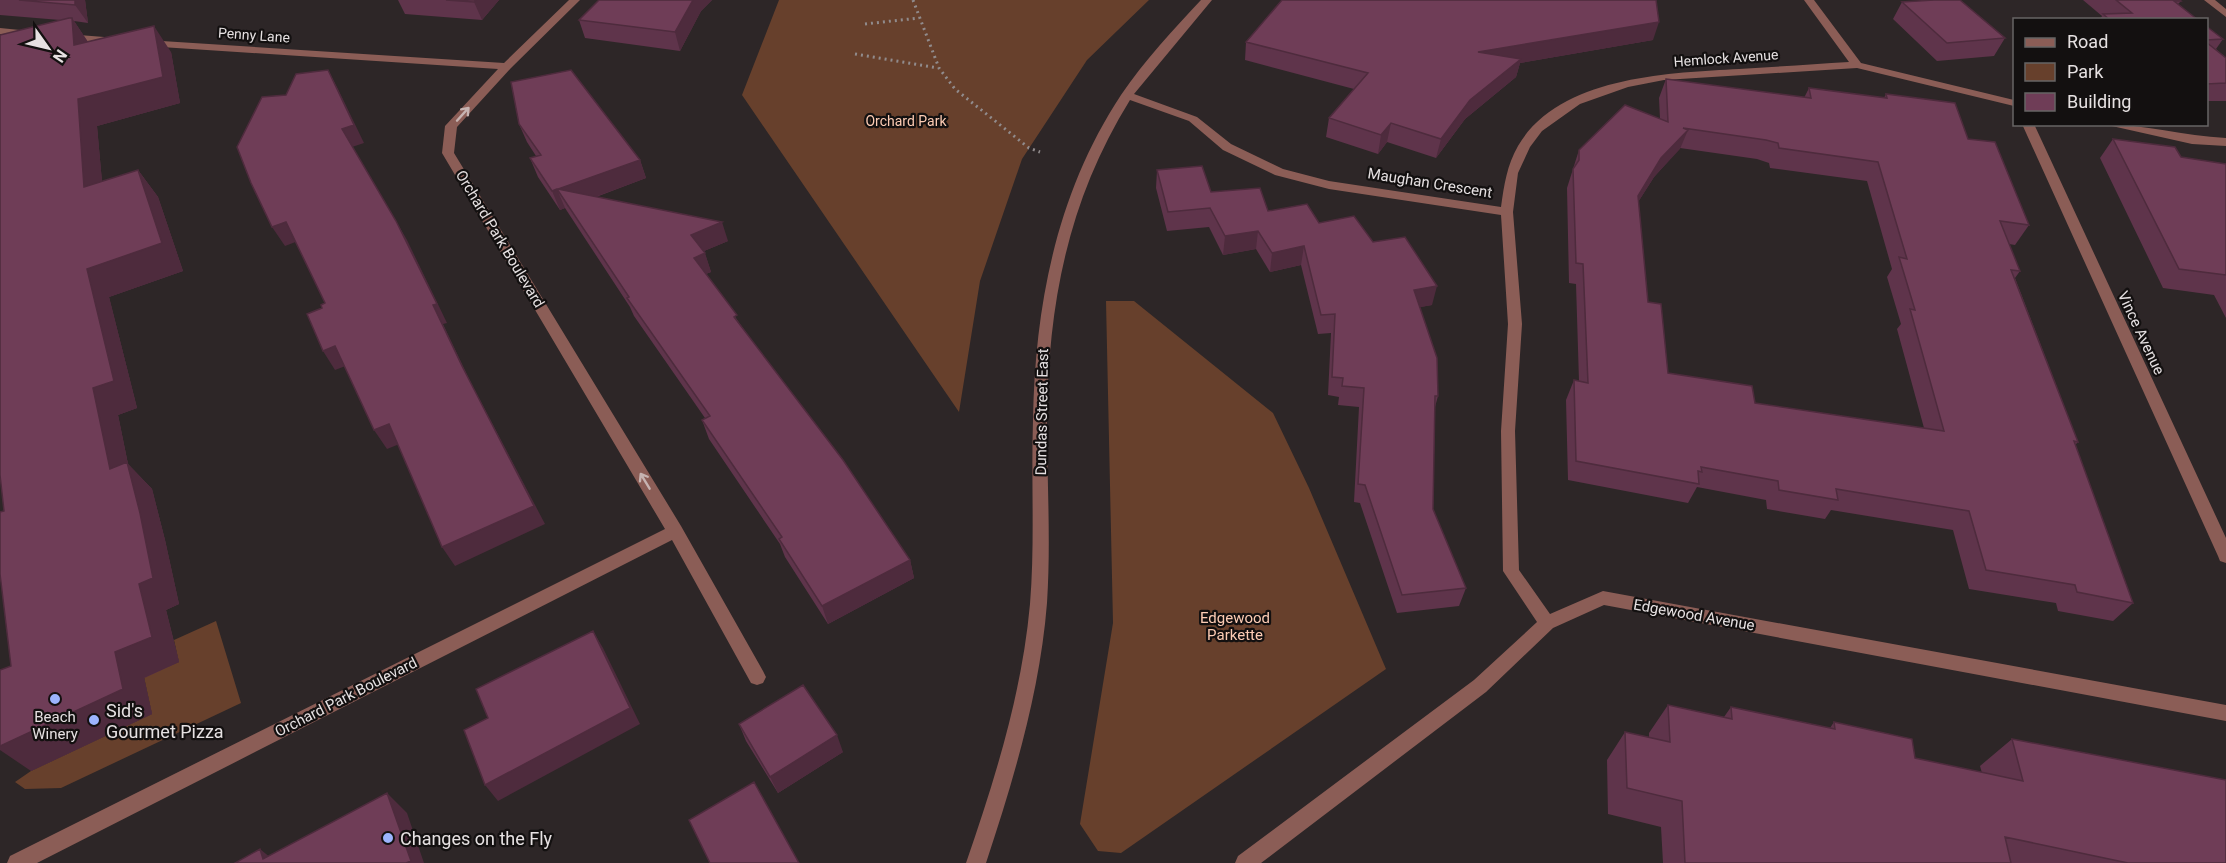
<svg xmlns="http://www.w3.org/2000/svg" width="2226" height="863" font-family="Roboto,sans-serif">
<rect width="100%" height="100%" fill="#2d2627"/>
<path fill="#67402c" d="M779 0H1149L1087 60 1022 159 980 281 959 412 742 95Z
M1106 301H1134L1273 413 1309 488 1386 669 1121 853 1098 851 1080 824 1113 623Z
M216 621 241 703 61 788 25 789 15 782 31 771 152 714 144 677 179 662 174 640Z"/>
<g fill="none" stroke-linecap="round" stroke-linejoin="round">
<path stroke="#918b8c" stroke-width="3" stroke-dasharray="2 4" stroke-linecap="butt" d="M913 0 939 68 955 89 1029 148 1040 152
M865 24 919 18
M855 54 938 68"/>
<path fill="#8b5d56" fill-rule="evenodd" d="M569 0H580L511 68 457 127 454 153 681 526 763 671 766 677 763 683 757 685 751 683 672 540 37 863H7L10 856 665 529 442 153 445 126 498 69 146 46 141 43 146 40 504 63Z
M1201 0H1212L1134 94 1197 117 1231 144 1283 169 1329 181 1501 207C1504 185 1507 165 1518 146 1559 76 1669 73 1739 69 1776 67 1813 64 1849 62L1804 0H1814L1861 63 2014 100V106L1857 68 1664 80 1628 87 1580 104 1542 131 1530 147 1518 173 1513 212 1522 324 1515 431 1519 570 1550 614 1603 591 2226 705V721L1604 605 1553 628 1486 692 1261 863H1235L1238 856 1474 680 1537 622 1503 571 1501 431 1508 324 1501 215 1329 189 1275 175 1223 150 1189 121 1130 100C1068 200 1048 304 1047 421 1047 481 1051 542 1047 603 1040 692 1014 778 986 863H966C995 779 1022 693 1030 604 1035 543 1031 481 1033 420 1035 304 1057 192 1121 95 1144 61 1173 30 1201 0Z
M2204 0H2215L2226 9V17Z
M0 28 30 31 35 34 30 37 0 34Z
M66 34 117 38 122 41 117 44 62 39V35Z
M2022 124H2034L2226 538V563L2220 561 2218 556Z
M2103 124C2144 124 2184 136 2226 138V146L2192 144Z"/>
</g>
<path fill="#5f344b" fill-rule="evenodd" d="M0 0H85L88 23 74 21 88 42 171 52 180 103 97 126 102 182 138 170 158 197 183 271 109 297 137 408 118 415 128 464 152 489 165 540 179 604 166 610 179 662 144 678 152 714 31 771 11 666 4 511 60 20 0 15Z
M398 0H499L482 20 405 14Z
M599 0H712L701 11 680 51 585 38 579 20Z
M2083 0H2180L2181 1 2178 4 2198 20H2100L2102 16Z
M1902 2 2005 38 1994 56 1937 61 1893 19Z
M2206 26 2223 39 2216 49 2226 58V101H2206Z
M1653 40 1520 63 1516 77 1465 119 1436 158 1387 142 1378 154 1326 137 1329 118 1354 89 1245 60 1246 42Z
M1666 79 1804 98 1809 88 1884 98 1886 94 1968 139 2029 225 2015 245 2009 244 2020 271 2015 278 2078 442 2075 445 2133 603 2113 621 2058 611 2056 603 1969 589 1953 530 1831 510 1825 519 1767 509 1766 500 1697 487 1688 503 1568 480 1566 400 1574 380 1579 381 1576 284 1569 283 1567 188 1579 150 1660 119 1659 98ZM1680 148 1757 159 1769 163 1770 168 1867 181 1892 269 1887 277 1901 324 1897 329 1924 428 1755 403 1668 373 1648 302 1638 202 1654 177Z
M519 124 640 160 646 178 596 197 728 241 704 251 711 272 706 274 740 324 910 560 914 578 828 624 785 557 780 544 709 439 702 420 705 418 634 316 630 307 565 208 560 210 538 177 530 158 536 156 527 142Z
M2113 139 2181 157 2226 164V318L2214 295 2163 288 2100 158Z
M1157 170 1211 192 1268 211 1319 223 1373 242 1432 305 1420 307 1438 396 1435 407 1433 509 1466 588 1459 606 1397 613 1360 503 1354 502 1359 407 1338 405 1339 397 1328 395 1331 333 1318 334 1301 265 1270 272 1256 249 1223 255 1209 227 1167 231 1156 188Z
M1668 705 1724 717 1731 707 1830 728 1834 722 1915 758 1982 773 1980 766 2012 739 2226 863H1663L1661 827 1608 814 1607 760 1625 732 1649 737V733Z
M739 724 843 752 778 793 746 741Z"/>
<path fill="#4e2b3d" d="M75 0H85L88 23 75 5Z
M476 0H499L482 20 474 2Z
M693 0H712L701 11 680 51 675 32Z
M72 18 90 45H74Z
M1659 22 1653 40 1520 63 1516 77 1465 119 1436 158 1441 139 1478 52Z
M154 26 171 52 180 103 97 126 105 215 84 187 78 99Z
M328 70 338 89 364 143 352 147 342 129Z
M1391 123 1387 142 1378 154 1381 135Z
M1688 130 1680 149 1654 177 1630 215 1638 196 1661 158Z
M640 160 646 178 568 207 558 189Z
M138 170 158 197 183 271 109 297 137 408 118 415 128 464 152 489 165 540 179 604 166 610 179 662 144 678 152 714 31 771 0 750V746L115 652 110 469 93 388 87 269Z
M557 189 565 208 560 210 552 191Z
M396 221 407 240 447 323 443 324 472 385 545 524 455 566 442 547 462 366 433 305Z
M286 222 298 241 285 246 272 227Z
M722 222 728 241 697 254 691 235Z
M1258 231 1256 249 1223 255 1225 236Z
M1304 246 1301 265 1270 272 1272 253Z
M705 253 711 272 700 276 694 258Z
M1437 286 1432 305 1410 309 1414 290Z
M335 346 348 365 335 370 323 351Z
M389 424 402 443 387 449 374 430Z
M910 560 914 578 828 624 822 606Z
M593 631 603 648 640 724 498 801 485 785Z
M837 735 843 752 778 793 770 777Z
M387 793 407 813 424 863H406Z
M260 849 277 863 263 859Z"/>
<path fill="#6f3d57" stroke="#4e2b3d" stroke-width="1.5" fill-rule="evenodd" d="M19 0H75V5Z
M446 0H476L474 2Z
M599 0H693L675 32 579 20Z
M1282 0H1656L1659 22 1478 52 1521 59 1470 100 1441 139 1391 123 1381 135 1329 118 1368 73 1246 42Z
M1934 0H1960L2005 38 1947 43 1902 2Z
M2116 0H2180L2181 1H2174L2198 20H2110L2103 14 2132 13Z
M69 18H72L74 45 154 26 163 77 78 99 84 187 138 170 162 243 87 269 114 381 93 388 110 469 127 462 140 513 153 578 139 584 152 637 115 652 123 689 0 746V670L11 666 0 574V512L4 511 0 475V35Z
M2206 26 2223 39 2206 40Z
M2206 42 2226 58V83L2206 84Z
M328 70 354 125 342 129 396 221 437 304 433 305 462 366 534 506 442 547 389 424 374 430 335 346 323 351 307 314 322 308 321 305 325 303 286 222 272 227 251 183 237 147 262 97 286 95 296 74Z
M571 70 640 160 558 189 722 222 691 235 705 253 694 258 737 315 734 317 843 460 910 560 822 606 779 539 782 537 702 420 710 416 627 298 629 297 557 189 552 191 530 158 541 155 519 124 511 82Z
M1666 79 1811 98 1809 88 1887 98 1886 94 1955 103 1968 139 1995 142 2029 225 2000 221 2020 271 2011 270 2078 442 2074 441 2133 603 2077 592 2075 585 1986 570 1969 511 1836 489 1838 500 1779 490 1778 481 1701 467 1702 472 1698 471 1699 484 1576 461 1574 380 1588 383 1583 264 1576 263 1573 169 1579 160V150L1625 105 1668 122ZM1683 128 1766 140 1778 143 1779 148 1878 162 1907 259 1899 257 1915 310 1910 309 1944 431 1755 403 1752 386 1668 373 1661 304 1648 302 1638 196 1661 158 1688 130Z
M2113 139 2175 147 2181 157 2226 164V275L2179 269Z
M1202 166 1211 192 1260 188 1268 211 1307 204 1319 223 1354 216 1373 242 1405 237 1437 286 1414 290 1437 358 1438 396H1435L1433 509 1466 588 1402 595 1365 485 1358 484 1364 388 1342 386 1343 378 1332 377 1335 314 1321 315 1304 246 1272 253 1258 231 1225 236 1210 208 1168 212 1157 170Z
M593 631 630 708 485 785 464 730 488 718 476 689Z
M803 685 837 735 770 777 739 724Z
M1668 705 1732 719 1731 707 1835 729 1834 722 1912 739 1915 758 2023 781 2012 739 2226 780V863H2128L2005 837 2011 863H1685L1682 801 1627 788 1625 732 1670 742Z
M754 782 799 863H710L689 820Z
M387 793 411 861 406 863H235L260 849 263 859Z"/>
<defs><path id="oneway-shaft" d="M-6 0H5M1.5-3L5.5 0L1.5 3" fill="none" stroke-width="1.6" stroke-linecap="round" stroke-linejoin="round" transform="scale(1.5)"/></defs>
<g stroke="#c6b3b1">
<use href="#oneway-shaft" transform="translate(463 114) rotate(-48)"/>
<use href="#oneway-shaft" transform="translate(645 481) rotate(-121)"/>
</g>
<g fill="#9cb4fd" stroke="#131010" stroke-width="2">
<circle cx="55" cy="699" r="6"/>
<circle cx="94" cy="720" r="6"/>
<circle cx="388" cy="838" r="6"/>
</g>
<g text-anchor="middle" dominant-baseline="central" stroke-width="4.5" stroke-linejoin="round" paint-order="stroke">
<g font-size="14" fill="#e6e1e2" stroke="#131010">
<text transform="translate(254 35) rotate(4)">Penny Lane</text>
<text transform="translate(1726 58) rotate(-4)">Hemlock Avenue</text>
</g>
<g font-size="14" fill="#fdccb4" stroke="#131010">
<text x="906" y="121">Orchard Park</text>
</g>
<g font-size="15" fill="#e6e1e2" stroke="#131010">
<text transform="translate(1430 183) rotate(9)">Maughan Crescent</text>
<text transform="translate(500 239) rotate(59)">Orchard Park Boulevard</text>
<text transform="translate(2141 333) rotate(65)">Vince Avenue</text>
<text transform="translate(1042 412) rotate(-89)">Dundas Street East</text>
<text transform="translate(1694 615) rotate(10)">Edgewood Avenue</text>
<text transform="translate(346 697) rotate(-27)">Orchard Park Boulevard</text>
</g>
<g font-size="15" fill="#fdccb4" stroke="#131010">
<text x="1235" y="618">Edgewood<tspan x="1235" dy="17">Parkette</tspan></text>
</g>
<g font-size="15" fill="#e6e1e2" stroke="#131010">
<text x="55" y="717">Beach<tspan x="55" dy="17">Winery</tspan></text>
</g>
<g font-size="18" fill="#e6e1e2" stroke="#131010" text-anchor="start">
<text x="106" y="710">Sid's<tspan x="106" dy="21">Gourmet Pizza</tspan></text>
<text x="400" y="838">Changes on the Fly</text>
</g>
</g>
<rect x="2013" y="18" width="195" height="108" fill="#131010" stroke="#676464" stroke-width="1.5"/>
<rect x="2025" y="38" width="30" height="9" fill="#8b5d56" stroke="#676464" stroke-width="1.5"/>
<text x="2067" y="48" font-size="18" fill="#e6e1e2">Road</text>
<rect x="2025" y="63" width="30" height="18" fill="#67402c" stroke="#676464" stroke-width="1.5"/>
<text x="2067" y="78" font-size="18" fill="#e6e1e2">Park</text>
<rect x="2025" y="93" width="30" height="18" fill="#6f3d57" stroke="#676464" stroke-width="1.5"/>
<text x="2067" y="108" font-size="18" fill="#e6e1e2">Building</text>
<g transform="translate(48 48) rotate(124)" stroke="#131010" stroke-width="4.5" paint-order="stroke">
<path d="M0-4.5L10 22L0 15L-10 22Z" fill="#e6e1e2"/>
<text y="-9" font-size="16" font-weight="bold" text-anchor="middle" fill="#e6e1e2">N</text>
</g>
</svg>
